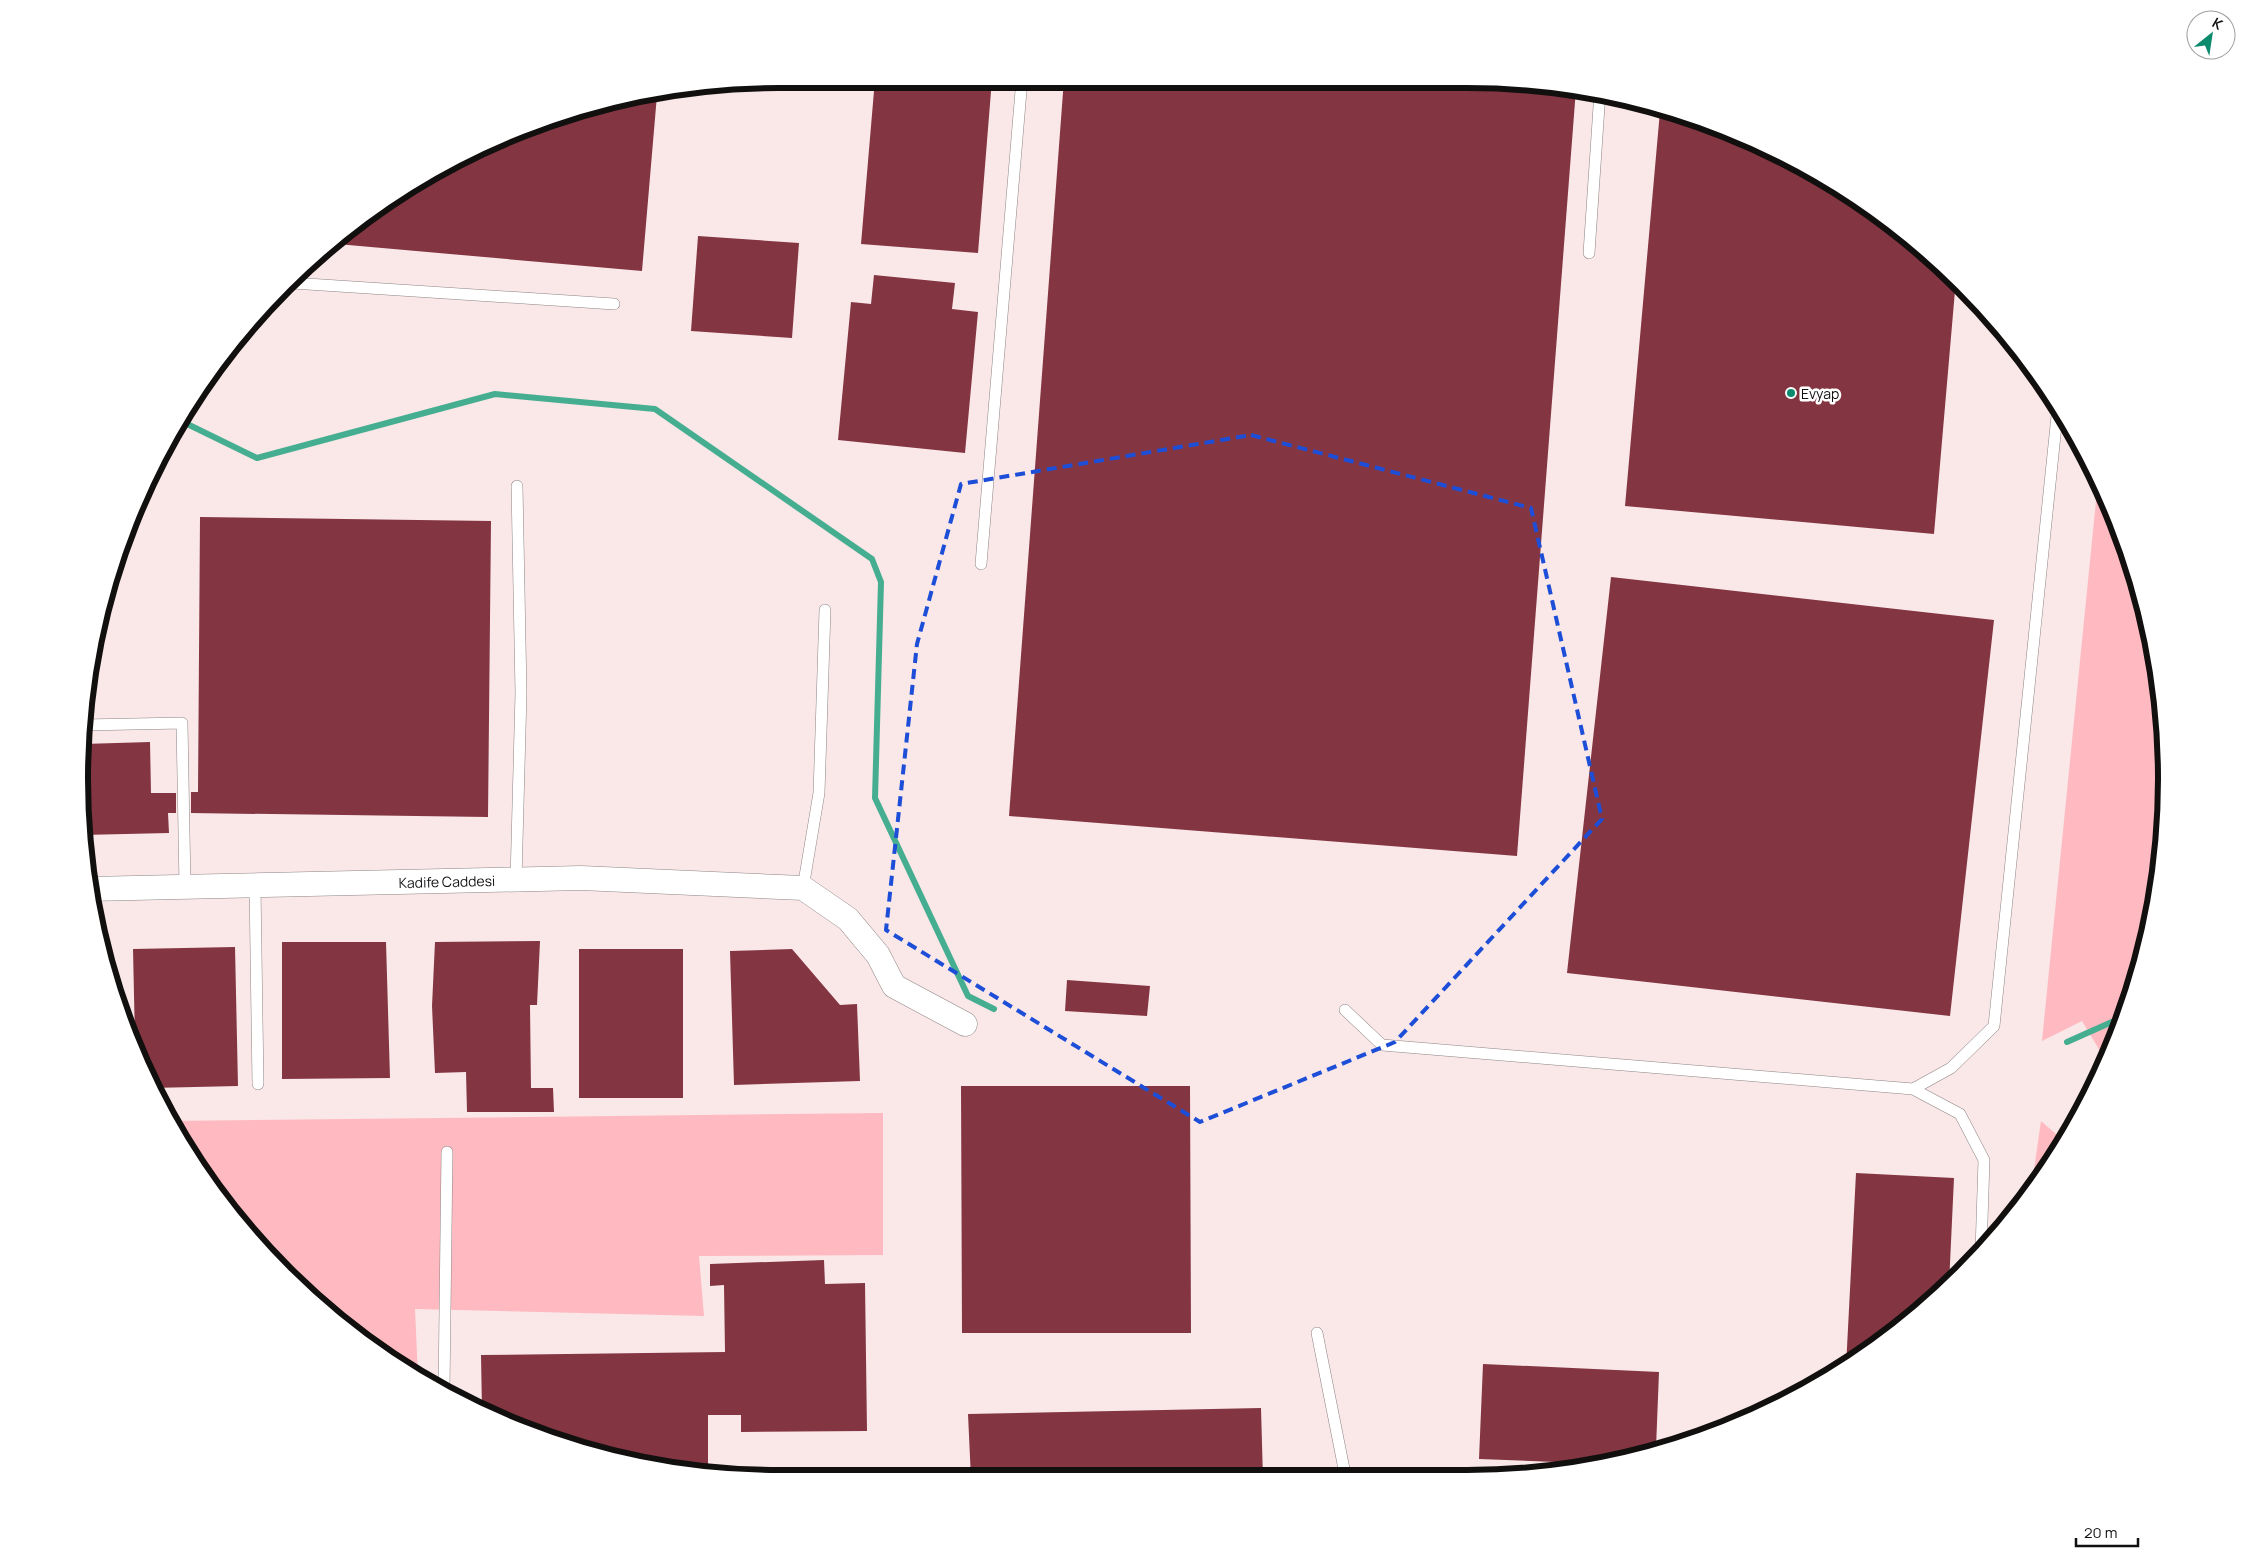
<svg xmlns="http://www.w3.org/2000/svg" width="2246" height="1558" font-family="Manrope,sans-serif">
<rect width="100%" height="100%" fill="#fff6f7"/>
<path fill="#fae7e8" d="M779 79H1467L1603 92 1777 151 1893 223 1962 284 2049 390 2114 511 2154 643 2167 779 2154 916 2114 1047 2049 1168 1962 1274 1856 1361 1777 1407 1603 1466 1467 1479H779L642 1466 511 1426 390 1361 284 1274 197 1168 151 1089 92 915 80 825 85 688 132 511 173 429 252 318 390 197 511 132 597 103Z"/>
<path fill="#febac0" d="M2098 481 2114 511 2154 643 2167 779 2154 916 2114 1047 2106 1061 2082 1021 2042 1041Z
M883 1113V1255L699 1256 704 1316 415 1309 418 1376 390 1361 284 1274 197 1168 169 1121Z
M2041 1121 2064 1141 2049 1168 2031 1190Z"/>
<g fill="none" stroke-linecap="round" stroke-linejoin="round">
<path stroke="#46ae90" stroke-width="6" d="M179 420 257 458 495 394 655 409 872 559 881 582 875 798 968 996 994 1009
M2067 1042 2123 1017"/>
</g>
<path fill="#833642" d="M875 79H992L978 253 861 244Z
M1064 79H1467L1576 89 1517 856 1009 816Z
M657 95 642 271 337 244 390 197 511 132 597 103Z
M1660 111 1777 151 1893 223 1956 279 1934 534 1625 506Z
M698 236 799 243 792 338 691 331Z
M874 275 955 283 952 309 978 312 965 453 838 440 851 302 871 304Z
M200 517 491 521 488 817 191 813V792H198Z
M1611 577 1994 620 1950 1016 1567 973Z
M150 742 151 793H176V813H168L169 833 82 835 83 744Z
M540 941 537 1005H530L531 1088H553L554 1112H467L466 1072 435 1073 432 1006 435 942Z
M282 942H386L390 1078 282 1079Z
M235 947 238 1086 151 1088 135 1041 133 949Z
M579 949H683V1098H579Z
M792 949 840 1005 857 1004 860 1081 734 1085 730 951Z
M1067 980 1150 986 1147 1016 1065 1011Z
M961 1086H1190L1191 1333H962Z
M1856 1173 1954 1178 1949 1285 1856 1361 1846 1367Z
M824 1260 825 1284 865 1283 867 1431 741 1432V1415H708V1472L642 1466 511 1426 482 1410 481 1355 725 1352 724 1285 710 1286V1264Z
M1483 1364 1659 1372 1656 1448 1607 1464 1479 1459Z
M1261 1408 1263 1479H971L968 1414Z"/>
<g fill="none" stroke-linecap="round" stroke-linejoin="round">
<defs>
<path id="service" d="M1589 253 1600 92
M292 283 614 304
M981 564 1022 79
M84 725 182 723 185 887
M516 880 521 693 517 486
M255 886 258 1084
M803 888 819 793 825 610
M1345 1010 1382 1045 1913 1089 1951 1068 1994 1026 2058 406
M1913 1089 1960 1114 1984 1160 1981 1251
M1317 1333 1346 1479
M444 1390 447 1152"/>
<g id="minor">
<path id="s1" d="M89 889 581 878 803 888 848 919 878 955 894 986 965 1024"/>
</g>
</defs>
<use href="#service" stroke="#8e8585" stroke-width="12"/>
<use href="#minor" stroke="#8e8585" stroke-width="25"/>
<use href="#service" stroke="#fff" stroke-width="11"/>
<use href="#minor" stroke="#fff" stroke-width="24"/>
</g>
<path fill="none" stroke="#1d4ed8" stroke-width="4" stroke-dasharray="10 6" stroke-linejoin="round" d="M1251 435 1531 508 1602 819 1395 1042 1200 1122 886 930 917 644 961 484Z"/>
<circle fill="#0c8a6d" stroke="#fff" stroke-width="2" cx="1791" cy="393" r="5"/>
<g text-anchor="middle" dominant-baseline="central" stroke-width="5" stroke-linejoin="round" paint-order="stroke">
<g font-size="14" fill="#120f0f" stroke="#fff" text-anchor="start">
<text x="1801" y="393">Evyap</text>
</g>
<g font-size="14" fill="#120f0f" stroke="#fff">
<text stroke="none"><textPath href="#s1" startOffset="358">Kadife Caddesi</textPath></text>
</g>
</g>
<path d="M0 0H2246V1558H0ZM779 88H1467A691 691 0 0 1 2158 779V779A691 691 0 0 1 1467 1470H779A691 691 0 0 1 88 779V779A691 691 0 0 1 779 88Z" fill="#fff" fill-rule="evenodd"/>
<path fill="none" stroke="#120f0f" stroke-width="6" d="M779 88H1467A691 691 0 0 1 2158 779V779A691 691 0 0 1 1467 1470H779A691 691 0 0 1 88 779V779A691 691 0 0 1 779 88Z"/>
<g transform="translate(2211 35) rotate(30)"><circle r="24" fill="#ffffff" stroke="#a09f9f"/>
<path d="M0-4L9 19L0 12L-9 19Z" fill="#0c8a6d"/>
<text y="-8" font-size="14" font-weight="bold" text-anchor="middle" fill="#120f0f">K</text>
</g>
<path d="M2076 1538v8h62v-8" fill="none" stroke="#120f0f" stroke-width="2.5"/>
<text x="2084" y="1538" font-size="15" fill="#120f0f" stroke="#ffffff" stroke-width="4" paint-order="stroke">20 m</text>
</svg>
